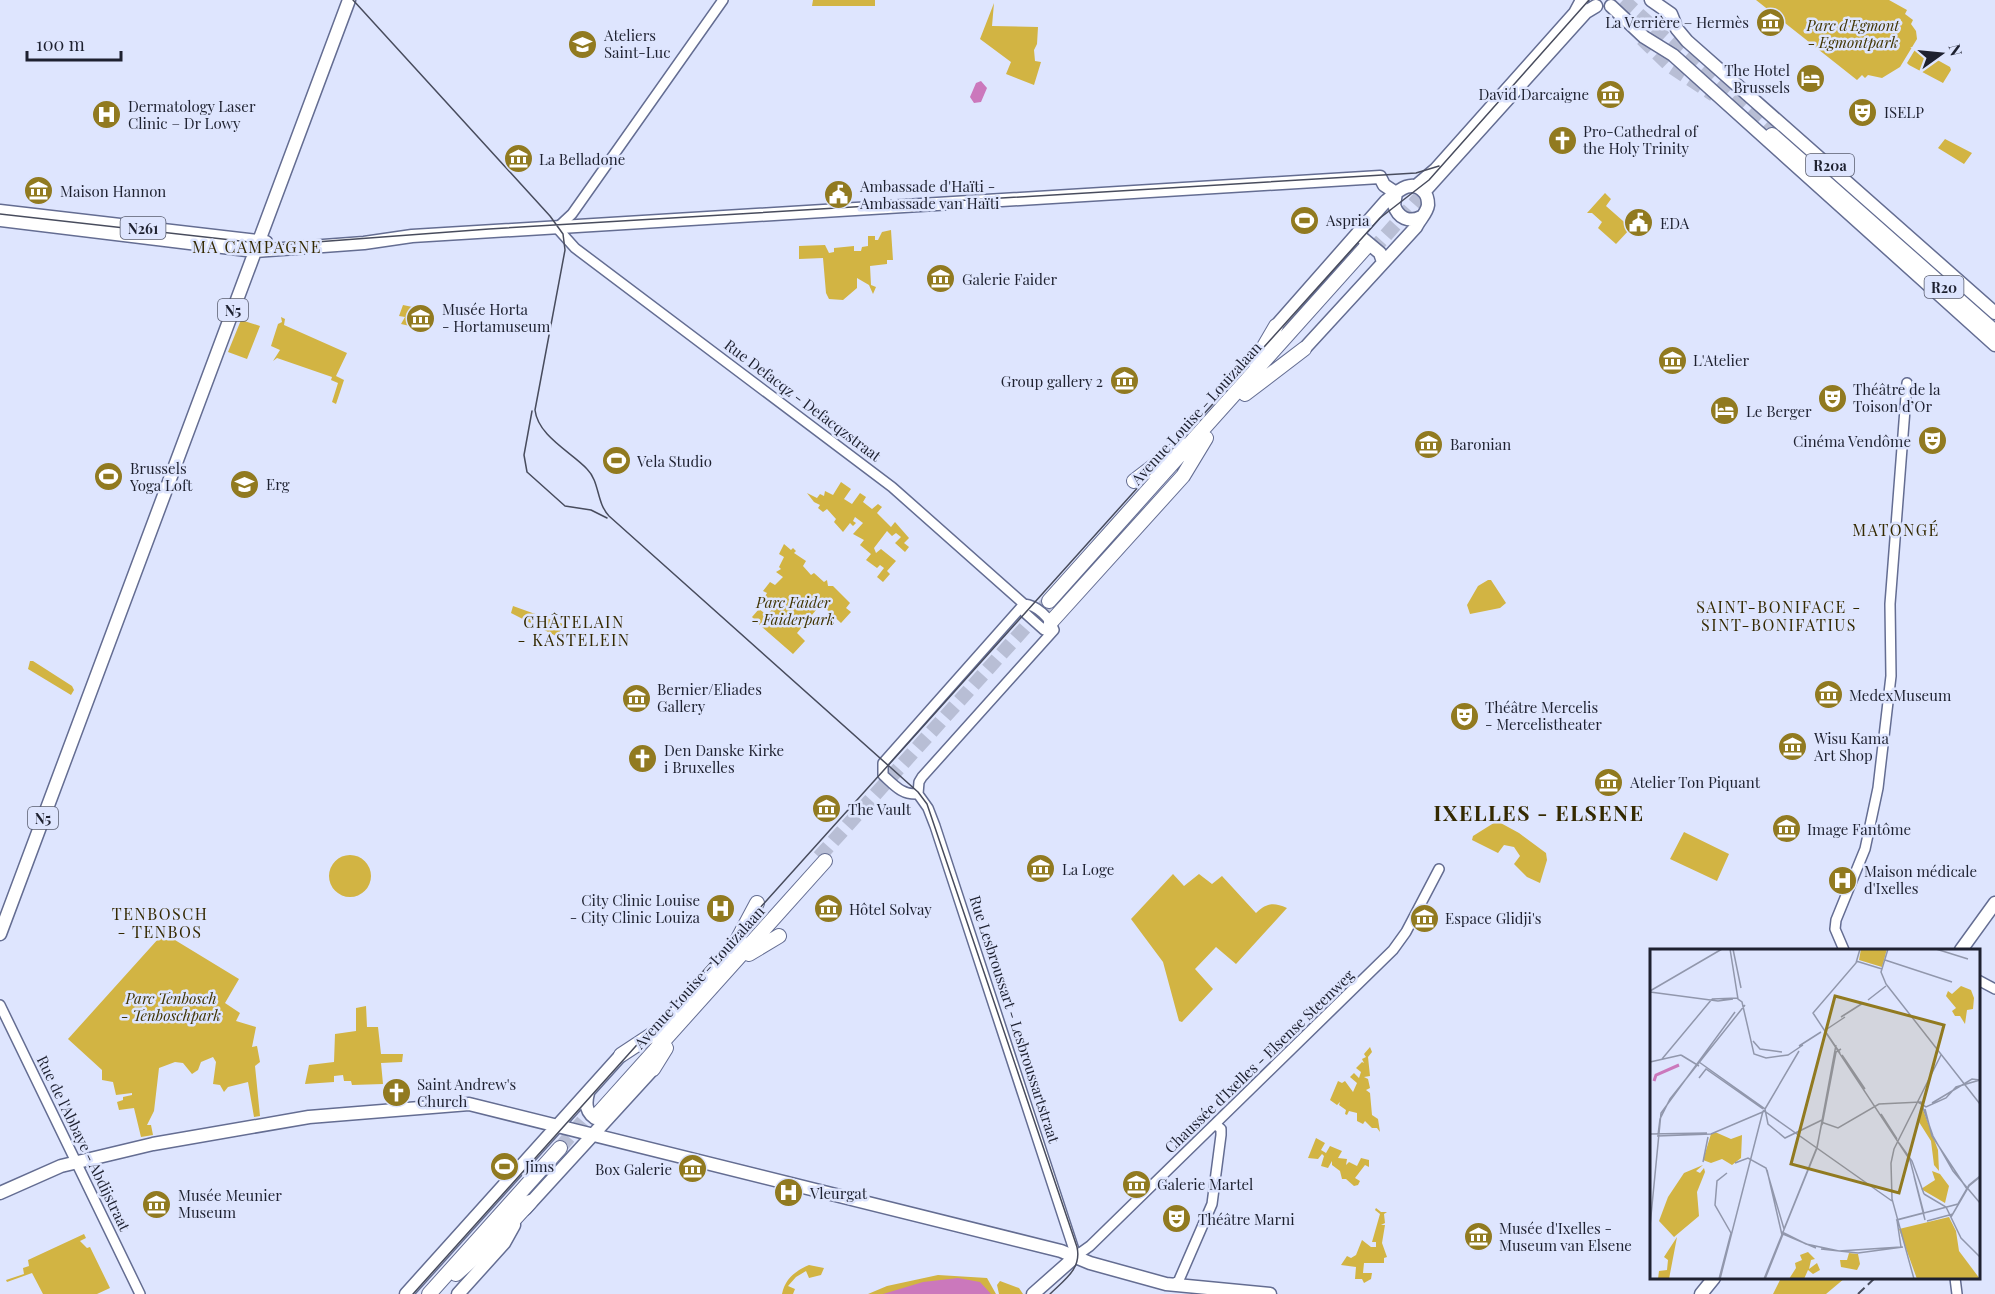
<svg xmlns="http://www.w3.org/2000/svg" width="1995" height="1294" font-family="'Playfair Display',serif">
<rect width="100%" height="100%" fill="#dee5fe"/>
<path fill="#d2b443" d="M813 0H875V6H812Z
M1756 0H1889L1907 10 1905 14 1913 20 1911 24 1916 31 1917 39 1900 67 1882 78 1868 75 1865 78 1862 75 1857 80Z
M994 3 992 26 1038 27 1037 44 1034 50 1035 61 1041 62 1034 85 1006 74 1011 62 980 39Z
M1916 48 1950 67 1951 70 1943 83 1909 65 1907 63Z
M1945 139 1972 153 1964 164 1938 148Z
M1605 193 1611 199 1606 206 1631 228 1616 244 1598 228 1602 222 1592 213H1587Z
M891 230 893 260H887V264L870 266 871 285 876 287 873 294 869 285 857 278V288L843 300 829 299 826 293 823 258 799 259V246L825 245 829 253 834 252V248L854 246V251H861L862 247 868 246V236H875V240H878L882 232Z
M403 305 422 309 419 328 401 324 405 317 399 316Z
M281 317 285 319 284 325 347 353 336 376 344 380 336 404 332 402 338 383 331 380 332 377 277 358 273 361 280 350 271 346 278 324 282 322Z
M241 320 260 326 247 359 228 352Z
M841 482 851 489 844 499 852 504 860 493 866 497 863 502 872 509 878 504 882 507 877 513 891 527 895 522 909 538 904 543 909 547 905 552 895 543 901 537 896 533 892 536 887 531 874 548 876 553 881 549 896 561 887 571 890 574 883 582 877 577 884 568 880 565 877 568 866 560 871 554 860 545 864 540 853 534 863 523 855 517 853 521 856 523 853 526 850 523 843 532 834 522 836 519 827 509 823 512 818 508 820 505 814 502 807 493 817 498 820 494 824 496 825 491 833 495Z
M784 544 791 550 793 548 796 551 794 553 806 561 803 566 811 575 814 573 824 582 827 580 828 586H833L850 603 846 608 851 612 841 623 821 604 797 633 805 641 793 654 762 627 765 622 760 625 752 617 759 609 767 615 773 608 766 603 767 600 764 598 767 593 763 591 770 582 775 585 783 577 776 572 781 569 779 567 784 557 779 554Z
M1488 580H1491L1506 603 1500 608 1470 614 1467 605 1478 586Z
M513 606 563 624 558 637 511 613Z
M30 661H33L72 686 74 690 71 695 28 669Z
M1497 821 1519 833 1546 853 1547 860 1540 883 1527 877 1514 864 1520 856 1514 847 1504 845 1498 853 1472 840 1473 836Z
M1684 832 1729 854 1717 881 1670 859Z
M329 876a21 21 0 1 1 42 0a21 21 0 1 1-42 0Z
M1173 874 1184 886 1199 874 1212 884 1222 876 1256 913C1267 903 1273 902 1287 908L1236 964 1216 947 1195 969 1213 989 1182 1022 1179 1021 1163 962 1131 919Z
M170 937 239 979 225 1003 240 1013 236 1021 256 1027 252 1047 257 1046 260 1062 255 1066 260 1116 254 1117 248 1082 228 1087 224 1092 220 1085 213 1084 216 1062 213 1057 201 1062 198 1070 192 1074 183 1063 175 1062 159 1068 154 1111 147 1125H151L153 1135 141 1137 134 1108 119 1110 117 1102 123 1100V1097L132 1095V1093L116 1095 113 1082 102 1080V1070L68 1039 159 938Z
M366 1006 367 1027H378L381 1054H403L402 1062 381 1063 383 1084 352 1085 351 1081H344L343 1075 334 1076V1082L305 1084 309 1065 334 1062 335 1034 356 1031V1008Z
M1370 1047 1372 1052 1368 1057 1370 1076 1364 1077 1368 1079 1370 1088 1366 1090 1370 1093 1372 1115 1378 1119 1380 1132 1377 1128H1372L1365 1121 1363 1124 1357 1121V1113L1349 1111 1347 1115 1345 1114 1346 1110 1339 1105 1340 1102 1337 1105 1330 1100 1338 1081 1342 1083 1345 1081 1353 1092 1357 1083 1350 1077 1354 1073 1359 1078 1361 1072 1356 1068 1362 1062 1364 1063 1362 1059 1366 1057 1364 1054Z
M1316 1138 1325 1143 1321 1150 1326 1153 1330 1146 1342 1151 1338 1158 1347 1159 1346 1165 1349 1162 1357 1166 1361 1158 1369 1160V1167L1365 1165 1355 1178 1360 1181 1358 1185 1354 1186 1346 1179H1342L1340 1171 1332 1165V1161L1328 1168 1321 1166 1324 1156 1322 1154 1318 1159 1308 1158Z
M1376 1208 1381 1212H1387L1384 1214 1385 1223 1381 1225H1385L1382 1243 1387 1257 1384 1258V1263H1364L1363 1273H1372L1371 1279 1364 1283 1362 1279H1355L1356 1267 1341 1265 1347 1256 1351 1258 1356 1255 1362 1240 1371 1247H1376V1242H1372L1380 1214 1375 1210Z
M84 1234 86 1238 80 1241 87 1248 90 1247 110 1288 97 1294H43L32 1273 7 1282 6 1280 24 1274 23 1268 29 1266 28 1260Z
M809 1265 824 1268 821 1275 809 1278 806 1271 796 1277 788 1286 795 1289 793 1294H782C785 1279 795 1271 809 1265Z
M938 1275 987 1278 996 1294H868L887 1286Z
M1781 1278H1845L1826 1294H1773Z
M1000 1281 1019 1288 1023 1294H999L997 1285Z"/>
<path fill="#cb78bc" d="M981 81 987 88 981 102 974 103 970 97 976 83Z
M958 1278 980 1282 991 1294H883L923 1282Z"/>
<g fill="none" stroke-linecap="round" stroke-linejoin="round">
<path stroke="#b8bed5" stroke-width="14" stroke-dasharray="14 7" stroke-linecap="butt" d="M1623 0 1772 135
M1642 39 1670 66 1714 95
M1372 251 1432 183
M819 857 1049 601
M560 1148 593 1109"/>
<defs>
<path id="minor" d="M723 0 572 214 557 228 575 248 892 487 1024 604
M1024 604 1025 613 1044 630 1051 622
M918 794 928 808 935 826 1076 1256 1090 1246 1393 950 1406 932 1439 869
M918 794C902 795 895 786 883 775V763L1024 604
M918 794 919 782 922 777 1054 630C1050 618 1037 605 1024 604
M1844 950 1835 929 1836 920 1865 849 1878 788 1891 676 1890 604 1907 383
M1978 980 1995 989
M0 1005 140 1294
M1955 1278 1957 1294
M1173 1285 1179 1280 1212 1204 1221 1135V1129L1215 1124"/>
<path id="major" d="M1651 0 1671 14 1677 29 1687 41 1995 313
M1611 6 1644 37 1673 55 1995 345
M1416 186 1436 169 1575 13 1582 0
M1424 192 1586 12 1596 6
M1396 193 1394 205C1398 218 1409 223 1421 217
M0 211 266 242
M0 220 255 251 364 243 412 236 1380 177 1384 185 1396 193
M1361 237 1380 253 1383 262
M1276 326 1386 201C1396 193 1411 177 1424 192 1427 195 1428 201 1428 205 1427 213 1419 220 1416 227L1304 349
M0 934 349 0
M1961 950 1995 903
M588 1093C585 1104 586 1112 595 1118H606
M0 1193 61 1166 153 1144 309 1117 469 1104 1061 1251 1090 1263 1166 1284 1270 1294
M525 1209 653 1069
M406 1294 621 1055
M458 1294 504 1243 514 1225
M1033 1294 1076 1256
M1701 1294 1714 1278"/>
<path id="highway" d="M1772 135 1995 332
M1255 362 1276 326
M1245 394 1304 349
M1134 481 1181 445
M1049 601 1367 246
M1051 622 1183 476 1206 438
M749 954 779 936
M621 1055 659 1030 704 986 733 948 757 903
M653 1069 666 1048
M598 1114 825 861
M456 1274 499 1236 530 1202
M429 1294 560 1148"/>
</defs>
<use href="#minor" stroke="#646d92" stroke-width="12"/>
<use href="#major" stroke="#646d92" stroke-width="15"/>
<use href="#highway" stroke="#646d92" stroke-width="16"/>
<use href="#minor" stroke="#fff" stroke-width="9"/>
<use href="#major" stroke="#fff" stroke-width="12"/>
<use href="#highway" stroke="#fff" stroke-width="14"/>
<path stroke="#484c5d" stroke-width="1.5" d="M353 0 550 216 563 234 565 250 535 410C538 436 571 452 587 469 600 482 596 502 609 516L918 792 927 804 1077 1247C1082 1269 1064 1280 1050 1294
M0 214 276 245 489 229 1416 173 1439 166
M532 411 524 455 527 472 565 506 591 510 607 518
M413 1294 1380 218 1429 180 1589 0"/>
<path stroke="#484c5d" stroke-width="2" stroke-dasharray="9 4.5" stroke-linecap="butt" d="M1858 1294 1875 1278"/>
</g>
<defs>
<symbol id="museum-disc" viewBox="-11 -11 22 22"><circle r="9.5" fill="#917a20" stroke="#dee5fe"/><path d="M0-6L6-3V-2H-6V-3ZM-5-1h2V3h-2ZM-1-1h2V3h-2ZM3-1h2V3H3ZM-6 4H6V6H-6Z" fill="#fff"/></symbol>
<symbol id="university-disc" viewBox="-11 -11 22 22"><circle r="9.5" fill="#917a20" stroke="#dee5fe"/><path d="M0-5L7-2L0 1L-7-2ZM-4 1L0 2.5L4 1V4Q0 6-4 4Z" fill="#fff"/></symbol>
<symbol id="hotel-disc" viewBox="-11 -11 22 22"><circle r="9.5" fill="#917a20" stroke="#dee5fe"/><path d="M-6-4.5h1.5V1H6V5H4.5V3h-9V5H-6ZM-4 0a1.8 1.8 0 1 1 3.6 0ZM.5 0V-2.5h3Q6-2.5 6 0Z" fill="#fff"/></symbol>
<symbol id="theatre-disc" viewBox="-11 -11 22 22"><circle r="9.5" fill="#917a20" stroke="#dee5fe"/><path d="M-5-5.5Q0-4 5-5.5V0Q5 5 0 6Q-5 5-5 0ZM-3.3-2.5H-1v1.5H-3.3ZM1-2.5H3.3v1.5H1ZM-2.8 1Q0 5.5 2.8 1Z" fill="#fff"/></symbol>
<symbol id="hospital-disc" viewBox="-11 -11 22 22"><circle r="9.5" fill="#917a20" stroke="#dee5fe"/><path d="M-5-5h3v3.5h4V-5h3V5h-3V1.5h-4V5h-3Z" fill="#fff"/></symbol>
<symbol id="church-disc" viewBox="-11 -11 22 22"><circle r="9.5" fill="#917a20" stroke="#dee5fe"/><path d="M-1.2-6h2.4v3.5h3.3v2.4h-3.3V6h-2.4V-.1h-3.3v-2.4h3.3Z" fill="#fff"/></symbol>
<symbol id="civic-disc" viewBox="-11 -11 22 22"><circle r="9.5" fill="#917a20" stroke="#dee5fe"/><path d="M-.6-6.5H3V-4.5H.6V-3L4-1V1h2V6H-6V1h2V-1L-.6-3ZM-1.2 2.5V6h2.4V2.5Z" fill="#fff"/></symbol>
<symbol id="stadium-disc" viewBox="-11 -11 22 22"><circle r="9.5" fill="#917a20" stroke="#dee5fe"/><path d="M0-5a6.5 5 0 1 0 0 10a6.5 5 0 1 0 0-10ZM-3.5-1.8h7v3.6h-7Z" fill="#fff"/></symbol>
</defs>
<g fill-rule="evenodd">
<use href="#museum-disc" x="1754" y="6" width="33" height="33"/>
<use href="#university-disc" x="566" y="28" width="33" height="33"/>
<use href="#hotel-disc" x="1794" y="62" width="33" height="33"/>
<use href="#museum-disc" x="1594" y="78" width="33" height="33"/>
<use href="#theatre-disc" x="1846" y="96" width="33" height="33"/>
<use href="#hospital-disc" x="90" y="98" width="33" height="33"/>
<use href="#church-disc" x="1546" y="124" width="33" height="33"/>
<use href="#museum-disc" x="502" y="142" width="33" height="33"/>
<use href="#museum-disc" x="22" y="174" width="33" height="33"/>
<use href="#civic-disc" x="822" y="178" width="33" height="33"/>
<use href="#stadium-disc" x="1288" y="204" width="33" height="33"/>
<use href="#civic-disc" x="1622" y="206" width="33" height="33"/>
<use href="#museum-disc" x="924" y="262" width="33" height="33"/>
<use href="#museum-disc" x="404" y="302" width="33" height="33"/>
<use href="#museum-disc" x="1656" y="344" width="33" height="33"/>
<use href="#museum-disc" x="1108" y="364" width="33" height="33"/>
<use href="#theatre-disc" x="1816" y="382" width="33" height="33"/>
<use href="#hotel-disc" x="1708" y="394" width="33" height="33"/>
<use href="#theatre-disc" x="1916" y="424" width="33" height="33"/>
<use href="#museum-disc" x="1412" y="428" width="33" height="33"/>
<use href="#stadium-disc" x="600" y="444" width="33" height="33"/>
<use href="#stadium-disc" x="92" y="460" width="33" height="33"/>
<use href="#university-disc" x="228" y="468" width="33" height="33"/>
<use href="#museum-disc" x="1812" y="678" width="33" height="33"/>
<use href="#museum-disc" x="620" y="682" width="33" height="33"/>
<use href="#theatre-disc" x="1448" y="700" width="33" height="33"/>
<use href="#museum-disc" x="1776" y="730" width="33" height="33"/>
<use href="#church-disc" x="626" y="742" width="33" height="33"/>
<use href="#museum-disc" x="1592" y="766" width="33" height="33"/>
<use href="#museum-disc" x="810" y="792" width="33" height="33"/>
<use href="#museum-disc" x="1770" y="812" width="33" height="33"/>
<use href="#museum-disc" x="1024" y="852" width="33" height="33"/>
<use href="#hospital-disc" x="1826" y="864" width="33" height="33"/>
<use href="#hospital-disc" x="704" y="892" width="33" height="33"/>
<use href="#museum-disc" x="812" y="892" width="33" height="33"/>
<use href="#museum-disc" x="1408" y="902" width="33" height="33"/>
<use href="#church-disc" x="380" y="1076" width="33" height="33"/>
<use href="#stadium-disc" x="488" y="1150" width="33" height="33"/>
<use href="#museum-disc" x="676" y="1152" width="33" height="33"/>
<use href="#museum-disc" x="1120" y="1168" width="33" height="33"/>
<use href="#hospital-disc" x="772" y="1176" width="33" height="33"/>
<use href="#museum-disc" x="140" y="1188" width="33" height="33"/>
<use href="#theatre-disc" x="1160" y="1202" width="33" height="33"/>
<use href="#museum-disc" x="1462" y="1220" width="33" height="33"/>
</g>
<g text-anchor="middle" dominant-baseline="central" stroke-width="5" stroke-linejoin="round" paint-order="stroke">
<g fill="#dee5fe" stroke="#585c6e" stroke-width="1.5">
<rect x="1806" y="154" width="48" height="22" rx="4.5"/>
<rect x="120.5" y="217" width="45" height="22" rx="4.5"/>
<rect x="1924.5" y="276" width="39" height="22" rx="4.5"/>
<rect x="218" y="299" width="30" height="22" rx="4.5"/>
<rect x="28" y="807" width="30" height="22" rx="4.5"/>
</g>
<g font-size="14" font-weight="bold" fill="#1e2130">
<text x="1830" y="165">R20a</text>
<text x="143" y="228">N261</text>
<text x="1944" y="287">R20</text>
<text x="233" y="310">N5</text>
<text x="43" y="818">N5</text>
</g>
<g font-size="15" fill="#1e2130" stroke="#dee5fe" text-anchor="start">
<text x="1749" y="22" text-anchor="end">La Verrière – Hermès</text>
<text x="604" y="35">Ateliers<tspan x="604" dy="17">Saint-Luc</tspan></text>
<text x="1790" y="70" text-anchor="end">The Hotel<tspan x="1790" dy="17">Brussels</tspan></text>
<text x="1589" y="94" text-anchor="end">David Darcaigne</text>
<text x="128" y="106">Dermatology Laser<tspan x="128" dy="17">Clinic – Dr Lowy</tspan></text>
<text x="1884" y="112">ISELP</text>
<text x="1583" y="131">Pro-Cathedral of<tspan x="1583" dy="17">the Holy Trinity</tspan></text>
<text x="539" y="159">La Belladone</text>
<text x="860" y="186">Ambassade d'Haïti -<tspan x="860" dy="17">Ambassade van Haïti</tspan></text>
<text x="60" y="191">Maison Hannon</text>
<text x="1326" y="220">Aspria</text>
<text x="1660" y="223">EDA</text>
<text x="962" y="279">Galerie Faider</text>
<text x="442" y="309">Musée Horta<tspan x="442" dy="17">- Hortamuseum</tspan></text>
<text x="1693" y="360">L'Atelier</text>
<text x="1103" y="381" text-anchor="end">Group gallery 2</text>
<text x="1853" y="389">Théâtre de la<tspan x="1853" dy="17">Toison d’Or</tspan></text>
<text x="1746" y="411">Le Berger</text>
<text x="1911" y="441" text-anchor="end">Cinéma Vendôme</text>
<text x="1450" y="444">Baronian</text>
<text x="637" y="461">Vela Studio</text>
<text x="130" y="468">Brussels<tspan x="130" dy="17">Yoga Loft</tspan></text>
<text x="266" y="484">Erg</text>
<text x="657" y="689">Bernier/Eliades<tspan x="657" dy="17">Gallery</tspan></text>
<text x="1849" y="695">MedexMuseum</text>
<text x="1485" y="707">Théâtre Mercelis<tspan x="1485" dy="17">- Mercelistheater</tspan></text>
<text x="1814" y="738">Wisu Kama<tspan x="1814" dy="17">Art Shop</tspan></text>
<text x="664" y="750">Den Danske Kirke<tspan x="664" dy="17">i Bruxelles</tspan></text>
<text x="1630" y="782">Atelier Ton Piquant</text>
<text x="848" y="809">The Vault</text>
<text x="1807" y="829">Image Fantôme</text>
<text x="1062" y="869">La Loge</text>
<text x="1864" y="871">Maison médicale<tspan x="1864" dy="17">d'Ixelles</tspan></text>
<text x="700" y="900" text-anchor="end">City Clinic Louise<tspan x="700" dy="17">- City Clinic Louiza</tspan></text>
<text x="849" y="909">Hôtel Solvay</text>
<text x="1445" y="918">Espace Glidji's</text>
<text x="417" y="1084">Saint Andrew's<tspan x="417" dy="17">Church</tspan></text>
<text x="525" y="1166">Jims</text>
<text x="672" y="1169" text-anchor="end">Box Galerie</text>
<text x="1157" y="1184">Galerie Martel</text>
<text x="810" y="1193">Vleurgat</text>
<text x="178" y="1195">Musée Meunier<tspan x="178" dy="17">Museum</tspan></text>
<text x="1198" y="1219">Théâtre Marni</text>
<text x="1499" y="1228">Musée d'Ixelles -<tspan x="1499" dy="17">Museum van Elsene</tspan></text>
</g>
<g font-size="15" font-style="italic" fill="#413503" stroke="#dee5fe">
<text x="1853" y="25">Parc d'Egmont<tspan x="1853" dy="17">- Egmontpark</tspan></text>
<text x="793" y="602">Parc Faider<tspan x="793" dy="17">- Faiderpark</tspan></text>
<text x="171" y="998">Parc Tenbosch<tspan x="171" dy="17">- Tenboschpark</tspan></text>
</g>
<g font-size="15" fill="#1e2130" stroke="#dee5fe">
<text transform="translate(803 400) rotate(37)">Rue Defacqz - Defacqzstraat</text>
<text transform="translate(1196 413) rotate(-48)">Avenue Louise - Louizalaan</text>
<text transform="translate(699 977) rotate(-48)">Avenue Louise - Louizalaan</text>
<text transform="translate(1015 1019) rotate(72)">Rue Lesbroussart - Lesbroussartstraat</text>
<text transform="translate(1259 1061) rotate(-44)">Chaussée d'Ixelles - Elsense Steenweg</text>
<text transform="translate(84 1143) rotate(64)">Rue de l'Abbaye - Abdijstraat</text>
</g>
<g font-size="16" letter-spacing="1.5" fill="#342900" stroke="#dee5fe">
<text x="257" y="246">MA CAMPAGNE</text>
<text x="1896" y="529">MATONGÉ</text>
<text x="1779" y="606">SAINT-BONIFACE -<tspan x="1779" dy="18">SINT-BONIFATIUS</tspan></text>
<text x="574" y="621">CHÂTELAIN<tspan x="574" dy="18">- KASTELEIN</tspan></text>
<text x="160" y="913">TENBOSCH<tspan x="160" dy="18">- TENBOS</tspan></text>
</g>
<g font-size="21" font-weight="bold" letter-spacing="1.5" fill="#342900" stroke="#dee5fe">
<text x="1539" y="812">IXELLES - ELSENE</text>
</g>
</g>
<g transform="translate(1650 949)">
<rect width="330" height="330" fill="#dee5fe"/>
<path d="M211 0H237L232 18 209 11ZM311 37 321 41 324 49 323 60 317 61 315 75 310 67H305L302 62 306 59 296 47 298 42 302 45ZM272 158 288 201 289 222 284 216 281 192 269 173ZM70 180 65 183 81 190 92 186 91 209 82 216 72 210 61 214 53 211 61 185ZM53 216 46 222 50 224 54 219 55 223 47 243 49 267 24 288 9 272 18 248 34 224ZM282 222 290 225 299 237 295 254 271 240 285 231ZM299 268 306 282 309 302 330 330H267L249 280ZM27 288 19 330H8L9 322 17 321 18 311 14 308ZM158 303 165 310 161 311 159 320 167 314 170 321 163 325 158 321 154 330H139L146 319 145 314 152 311 150 306ZM199 304 208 305 210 315 207 321 191 318 190 311H197Z" fill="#d2b443"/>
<path fill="none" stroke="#cb78bc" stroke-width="3" d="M4 132 6 126 29 116"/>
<path fill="none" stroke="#9197ac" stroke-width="1.5" d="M80 0 88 50 92 53 104 105 116 109 138 106 153 96M83 0 91 39M210 0 206 14 163 64 260 211 274 265M286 0 318 10M235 11 302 33M206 12 232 20M236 35 330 155M236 35 231 23 238 0M0 42 72 0M0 43 68 52 83 50M62 50 88 49M218 51 236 37M191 68 213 54M177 80 195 68M175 82 190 104M103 92 110 100 132 103M149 97 171 83M31 106 49 117M192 106 215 140M12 110 62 50M0 113 31 106M49 113 115 160 118 175 135 189 172 171M49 129 56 120 113 160M268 153 276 158 296 149 306 138 330 131M282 154 322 130 330 131M115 160 149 102M275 160 282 187 317 240M113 161 242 252M231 165 247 190M171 173 188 179 229 155 271 153 283 187 303 222 330 254M172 176 186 103 191 100M0 185 57 184M8 186 10 170 20 150 95 56M7 187 61 185 115 162M249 194 262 212 274 245M53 213 58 188M85 214 98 209 116 219 134 280 167 198 172 173M117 221 132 286M264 227 275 271M274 245 296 258 311 289 330 308M301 268 319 237 330 228M246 271 273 264M277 272 303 265M0 277 11 164 85 63M132 283 156 295 189 302 251 298 247 271 308 255 319 236 330 227M171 300 208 304 253 298M69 330 81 284 65 256 67 232 77 224M70 330 113 162M114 330 167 199 186 96M115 330 133 285 166 299M264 330 242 250 241 214 244 200 291 106"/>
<path fill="#917a20" fill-opacity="0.15" stroke="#917a20" stroke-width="3" d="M185 47 294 76 249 244 141 215Z"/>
<rect width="330" height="330" fill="none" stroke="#1e2130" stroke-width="3"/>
</g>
<g transform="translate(1941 54) rotate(75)" stroke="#dee5fe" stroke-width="4.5" paint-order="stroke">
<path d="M0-4.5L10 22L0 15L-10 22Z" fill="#1e2130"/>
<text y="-9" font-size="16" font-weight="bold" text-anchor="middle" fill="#1e2130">N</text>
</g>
<path d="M27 51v9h94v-9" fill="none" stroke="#1e2130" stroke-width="3"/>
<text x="36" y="51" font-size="18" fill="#1e2130" stroke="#dee5fe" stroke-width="4.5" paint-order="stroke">100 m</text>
</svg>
